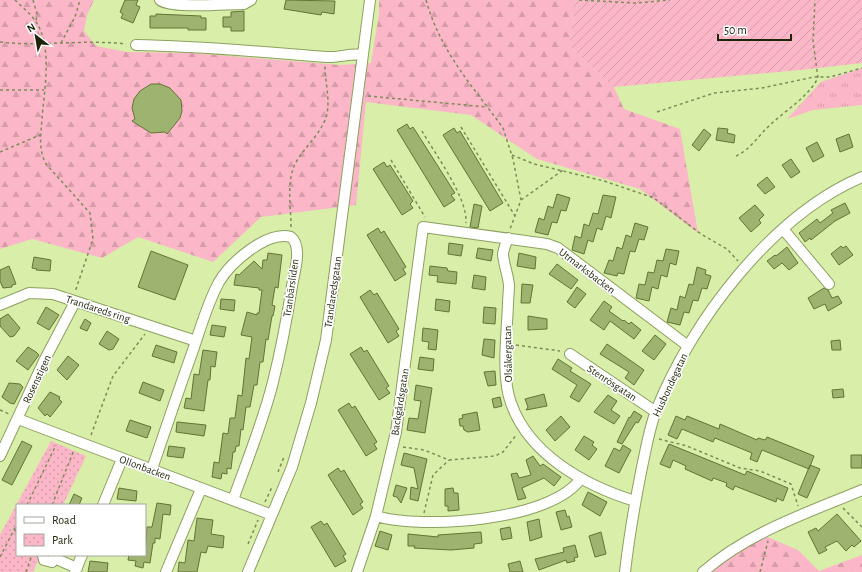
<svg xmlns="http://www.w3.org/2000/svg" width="862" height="572" font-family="'Alegreya Sans',sans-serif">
<defs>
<pattern id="grass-tufts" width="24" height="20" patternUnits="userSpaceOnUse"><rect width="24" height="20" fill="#fbb6c7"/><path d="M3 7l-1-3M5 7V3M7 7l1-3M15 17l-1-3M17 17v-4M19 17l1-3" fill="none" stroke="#d79caa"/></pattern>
<pattern id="forest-firs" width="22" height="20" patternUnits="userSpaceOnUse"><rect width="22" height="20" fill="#fbb6c7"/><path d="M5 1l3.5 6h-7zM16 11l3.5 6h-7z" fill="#d79caa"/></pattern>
<pattern id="park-dots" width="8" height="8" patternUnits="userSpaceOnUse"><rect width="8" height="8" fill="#fbb6c7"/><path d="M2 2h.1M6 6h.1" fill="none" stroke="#d79caa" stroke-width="1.8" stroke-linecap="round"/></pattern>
<pattern id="garden-furrows" width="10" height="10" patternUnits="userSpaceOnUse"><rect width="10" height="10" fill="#fbb6c7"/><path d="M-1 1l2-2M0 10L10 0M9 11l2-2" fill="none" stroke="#d79caa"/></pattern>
</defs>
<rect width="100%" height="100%" fill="#d8eea9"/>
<path fill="url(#grass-tufts)" d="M862 68V105L813 110 787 119 821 82Z"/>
<path fill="url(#forest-firs)" d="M0 0H94L87 15 84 31 96 46 127 52 190 53 340 65 371 63 379 14V0H576L569 46 614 87 624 109 680 129 698 233 640 189 537 159 471 115 366 102 356 205 261 217 213 262 138 237 102 258 32 239 0 249Z
M763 535 798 550 819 571 862 555V572H711L725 557Z"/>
<path fill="url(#park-dots)" d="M51 441 86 456 63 505H17V555H41L33 572H0V535Z"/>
<path fill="url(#garden-furrows)" d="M576 0H862V63L810 69 614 87 569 46Z"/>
<path fill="#9fb371" stroke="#627433" d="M125 0H138L136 5 140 7 133 23 121 18 123 14 120 12Z
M286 0 335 1 334 14 322 12 321 15 284 9Z
M244 11V31H231V27H223V17H231V12Z
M156 14 201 16V18H206V30H188V28H150V16H156Z
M151 84H160L170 88 181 100 182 111 180 118 167 134 165 132 151 133 132 121 135 119 132 108 134 99 140 91Z
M407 124 410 129 413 127 455 193 451 195 455 200 444 207 397 130Z
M454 128 457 133 460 131 503 203 490 211 443 135Z
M718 128 728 129 727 133 735 135 734 143 716 140Z
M704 129 711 135 699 151 692 145Z
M849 134 853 147 840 152 836 139Z
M817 142 824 156 813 162 806 148Z
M791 159 800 172 791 178 782 165Z
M384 162 387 167 390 165 413 201 410 204 413 208 402 215 373 169Z
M767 177 775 187 765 194 757 185Z
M557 194 570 198 566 211 561 210 557 223 552 222 548 235 535 232 539 218 544 220 548 206 553 208Z
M603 195 616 197 611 218 606 216 602 230 597 228 593 242 588 240 584 254 572 250 575 236 581 238 584 224 589 226 593 213 598 214Z
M845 203 850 213 835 221 811 240 810 238 805 242 799 233 817 219 820 223 833 213 831 210Z
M474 204 482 206 478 228 470 227Z
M755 205 764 215 759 220 761 223 751 232 739 218Z
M635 223 648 227 644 240 639 239 635 252 630 251 624 274 618 273 617 276 604 273 609 260 613 261 617 247 622 249 626 235 631 237Z
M378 228 381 233 384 231 406 267 403 269 406 274 395 281 367 235Z
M449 243 463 245 461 256 448 254Z
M841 246 843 248 846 246 853 255 839 265 831 254Z
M787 247 798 263 789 270 782 263 774 269 767 261 775 255 776 256Z
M478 248 493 250 491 261 476 258Z
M666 249 679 251 676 265 670 263 667 277 661 275 658 289 652 287 649 301 636 298 639 284 645 285 648 272 654 273 657 260 663 261Z
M151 251 188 265 175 300 138 287Z
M268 253 282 255 278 288 275 287 272 305 275 306 273 316H272L268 340 266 339 263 362H260L257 385H254L250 407H246L243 430 241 429 239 446H236L235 452H233L231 469 227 468V474L222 473 221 479 212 477 214 462 219 463 223 433 228 434 230 418H235L238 395 242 396 246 358 249 359 252 337 241 335 247 312 257 315V313H259L262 290H259V288L234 285 236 274 239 275 254 261 262 269 263 260H267Z
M519 253 536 257 535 269 517 266Z
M34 257 51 260 50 271 36 270 37 269 32 268Z
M557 264 578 280 571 289 549 274Z
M9 266 16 284 12 285V287L3 288 0 281V270Z
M430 266 447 268 448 271 457 272 456 284 437 282 438 276 429 275Z
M697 267 706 270 705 274 711 276 707 289 702 288 698 301 693 300 689 313 684 312 680 325 667 322 671 308 677 310 680 296 685 298 689 284 693 285Z
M474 275 486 277 485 290 472 288Z
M522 284 533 285 530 303H521Z
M577 287 586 294 575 308 567 302Z
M824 288 828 290 832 298 838 296 842 303 828 311 825 304 814 309 808 298Z
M370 290 374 295 377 293 399 329 396 331 399 336 388 343 360 297Z
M221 299 235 300 234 311 220 309Z
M436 299 450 301 449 312 435 310Z
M604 301 612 307 609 311 623 321 624 320 629 324 631 322 641 330 634 339 610 321 604 330 590 320Z
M46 307 59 315 49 330 37 323Z
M484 307 496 308 495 324 483 323Z
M8 314 20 328 14 336 10 337 0 326V319Z
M528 316 547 319V329L528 330Z
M85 319 91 323 87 331 80 328Z
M212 325 226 327 224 337 210 335Z
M423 328 438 330 436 350 428 349 429 342 422 341Z
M107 331 119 339 113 349 109 350 99 344Z
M655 335 666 344 654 360 642 351Z
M484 339 495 340 494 358 482 355Z
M840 340 841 350H832L831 341Z
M607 344 644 370 634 385 625 378 629 372 600 354Z
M156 345 177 352 174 363 152 356Z
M28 347 36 352 39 355 28 370 16 361Z
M361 347 364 352 367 350 389 386 386 388 390 393 379 400 350 354Z
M203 350 217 352 215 367 211 366 210 380H208L204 411 184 408 186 398 191 399 194 374 199 375Z
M68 356 79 365 67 380 57 370Z
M420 357 434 359 433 371 418 369Z
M558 359 572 368 570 371 591 384 579 402 570 397 577 385 552 369Z
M495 371 496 385 488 386 484 372Z
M143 382 164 390 160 401 139 393Z
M9 383 20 384 23 387 14 404 10 403 2 397Z
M416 385 432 388 425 433 407 430 409 418 418 419 421 401 414 400Z
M843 389 844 397 833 398 832 390Z
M50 392 60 397 59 399 62 402 50 417 47 414 45 416 38 408Z
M544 394 547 406 526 410 528 407 525 399Z
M608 395 617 401 611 410 620 416 614 424 594 412Z
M500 397 502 406 494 408 492 399Z
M349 403 352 408 355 406 377 442 374 444 377 449 366 456 338 410Z
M634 411 642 416 638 423 636 422 622 444 617 442 629 417 630 418Z
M477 412 480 430 468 432 464 430 463 426H460L459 419 463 418 462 415Z
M561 416 570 427 555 441 546 430Z
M676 416 685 420 687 416 719 429 720 424 757 440 758 438 765 440 767 437 814 456 809 469 762 450 757 462 750 459 752 453 715 438 713 442 682 429 677 439 668 435Z
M130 420 151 427 147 438 126 431Z
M177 422 206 425 204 436 176 432Z
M584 436 594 442 592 445 597 449 589 460 575 450Z
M22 441 32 446 12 485 2 480Z
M669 444 745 475 747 471 788 488 783 501 777 498 776 502 735 486 733 490 726 486 727 483 713 478 712 481 685 469 686 466 673 460 670 468 660 464Z
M623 445 631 450 619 473 605 466 614 448 620 451Z
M169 446 185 448 183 458 167 456Z
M404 453 427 459 418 501 410 499 411 487 418 489 414 468 401 465Z
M851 455H862V468H851Z
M533 456 540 466 543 464 561 477 554 486 544 478 522 488 526 498 518 500 511 474 517 473 519 478 531 475 526 460Z
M810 465 820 469 807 498 798 494Z
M338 468 341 472 344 470 363 502 360 504 363 508 353 515 328 475Z
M396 485 407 488 401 503 397 497 393 496Z
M119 488 137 491 136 501 117 499Z
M453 488 454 493H458L459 510 448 511V506H445V489Z
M588 492 607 502 600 516 582 505Z
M74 494 82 498 79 505H69Z
M157 503 171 505 170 515 163 514 160 539 155 538V543H153L150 563 144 562 143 568 135 566 136 561 128 560 129 555H145L147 527H152Z
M565 510 567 517 569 516 572 527 561 530 556 512Z
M837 514 861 541 854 547 852 545 846 551 837 541 825 547 827 550 819 554 808 532 816 528 818 531Z
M197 518 213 520 211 534 224 536 223 548 208 546 206 553 201 552 197 572H178L179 562 185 563 188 540 194 541Z
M539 519 542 537 530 541 527 522Z
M321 521 324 525 327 523 346 554 343 556 346 561 335 567 311 527Z
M510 527 512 538 502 540 500 529Z
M380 531 392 535 388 550 375 546Z
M481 532 482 543 474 544V548L451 550 414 548 415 546H408V534L438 537V535Z
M601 532 606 554 595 557 589 536Z
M575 545 578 557 574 558 575 561 567 563 566 560 539 570 535 559 564 552 563 548Z
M90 561 108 563 107 572H88Z
M520 561 523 572H510L508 564Z"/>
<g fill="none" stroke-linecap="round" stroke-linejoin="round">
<defs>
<path id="minor" d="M160 0C171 9 226 4 244 4L251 0
M136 45C200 46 263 52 326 57 338 58 350 53 362 55
M783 229 829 284
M508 238C506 243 503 250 503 255 504 265 508 275 509 285 509 291 508 298 508 304 507 333 501 376 511 403 529 455 586 486 635 501
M0 305 29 293 53 294 196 341
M570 354 656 412
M18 419 272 515
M0 456 44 361 75 302
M152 469C165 431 178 392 192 353 200 330 207 304 219 282 230 263 267 230 291 237 303 247 294 273 292 286 287 318 281 350 273 382 263 422 247 461 233 500
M103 505 122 459
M376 516C421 530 553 521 581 478
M43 555 44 560 52 562 55 555
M54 558 77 568
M75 572 82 555
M166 572 201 489
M248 572 292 467 311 403 326 340 370 0
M357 572 376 516 396 432 423 227 547 244 558 248 688 346
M625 572C629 537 635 502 642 467 646 449 649 429 656 411 691 322 772 215 862 177
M703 572C749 532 807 513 862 490"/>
</defs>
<use href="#minor" stroke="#8da05f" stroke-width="12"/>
<path stroke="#7c8b5a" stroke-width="1.5" stroke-dasharray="3 3" stroke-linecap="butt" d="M15 0C22 7 31 14 36 22 53 47 44 91 42 119 41 135 38 149 46 164L90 213 93 239 75 292
M33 0 37 14 36 21
M426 0C441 53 472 85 503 128L513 159 521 200 510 229
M579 0 635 3 670 0
M0 42C42 47 84 39 126 44
M61 43 75 17 80 0
M0 90H44
M368 96 487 107
M657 112 714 93 762 88 814 77H830L862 68
M461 127 515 216
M422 131C435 154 468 198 466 223
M0 152 40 135
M512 155 534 164 604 181 654 198 701 234 727 249 738 261
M736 156C750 150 759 135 770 125 787 109 807 98 818 78L813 41 815 0
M391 160 425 217
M521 200 563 170
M291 227C291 208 287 188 293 169 299 151 322 135 327 114 330 98 325 82 325 66
M516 345 560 351
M0 410 9 414
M91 435 113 376 145 334
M659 439 687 446 740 468 760 471 791 484 798 506
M403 447 424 450 449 460 495 456 503 452 517 434
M278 472 284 457
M265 502 272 487
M27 505 56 445
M52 505 74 450
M843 508 862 527
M424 513 433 475 449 460
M15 529 17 537
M248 544 258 520
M0 557 17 524
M26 572 32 555
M760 572 768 541"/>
<use href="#minor" stroke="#fff" stroke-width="10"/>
</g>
<g text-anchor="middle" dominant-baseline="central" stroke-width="3.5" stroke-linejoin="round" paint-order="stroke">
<g font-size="11" fill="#1d2509" stroke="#fff">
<text transform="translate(587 271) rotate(37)">Utmarksbacken</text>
<text transform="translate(291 288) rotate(-82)">Tranbärsliden</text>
<text transform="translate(333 292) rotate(-82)">Trandaredsgatan</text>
<text transform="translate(98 309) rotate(18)">Trandareds ring</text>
<text transform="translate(508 354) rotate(-91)">Olsåkergatan</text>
<text transform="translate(37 379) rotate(-65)">Rosenstigen</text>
<text transform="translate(612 383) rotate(33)">Stenrösgatan</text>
<text transform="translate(670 385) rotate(-65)">Husbondegatan</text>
<text transform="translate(400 402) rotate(-81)">Backgårdsgatan</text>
<text transform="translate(145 468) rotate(20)">Ollonbacken</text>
</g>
</g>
<rect x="16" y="504" width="130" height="52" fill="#ffffff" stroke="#a5a89d"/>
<rect x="24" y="517" width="20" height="6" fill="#ffffff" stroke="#a5a89d"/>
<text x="52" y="524" font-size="12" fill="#1d2509">Road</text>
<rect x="24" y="534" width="20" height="12" fill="url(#park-dots)" stroke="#a5a89d"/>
<text x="52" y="544" font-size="12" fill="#1d2509">Park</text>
<g transform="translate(36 36) rotate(329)" stroke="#ffffff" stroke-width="3" paint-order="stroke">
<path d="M0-3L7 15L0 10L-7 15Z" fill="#1d2509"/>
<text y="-6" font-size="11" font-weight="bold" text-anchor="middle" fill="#1d2509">N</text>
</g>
<path d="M718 34v6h73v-6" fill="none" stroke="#1d2509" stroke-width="2"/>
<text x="724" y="34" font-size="12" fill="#1d2509" stroke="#ffffff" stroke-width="3" paint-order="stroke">50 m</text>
</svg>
